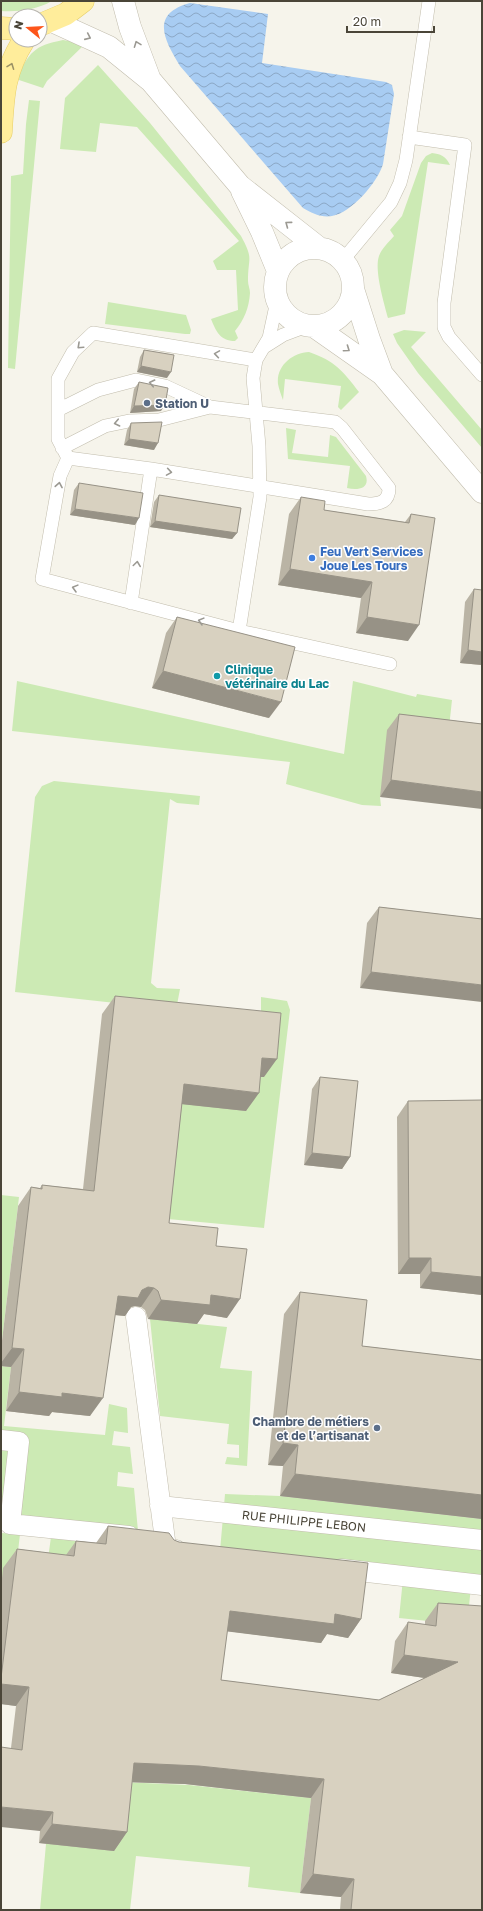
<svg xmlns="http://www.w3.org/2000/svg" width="483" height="1911" font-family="'Golos Text',sans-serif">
<defs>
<pattern id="water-waves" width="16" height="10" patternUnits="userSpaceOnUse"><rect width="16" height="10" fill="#a8ccf2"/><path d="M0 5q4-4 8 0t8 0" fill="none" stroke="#8ba7c5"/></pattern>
</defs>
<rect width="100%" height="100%" fill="#f6f4eb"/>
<path fill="#cceab4" d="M1 1H52C36 10 19 12 1 11Z
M63 40 85 44 47 81 43 88 16 79C30 52 33 46 63 40Z
M98 65 150 123 241 236C254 260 248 256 248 281 248 285 250 289 250 293 249 308 244 320 235 331L238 338 235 341C220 341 216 331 211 319L238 310 236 270H217L213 261 239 241 137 127 100 123 96 152 60 149 65 98Z
M29 100 40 101 15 369 8 368 11 176 23 174 26 124Z
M432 153C440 154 446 156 450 165L428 162 405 314 388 318C384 303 374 270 379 256 382 248 389 242 394 236L390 230 402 216 421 163 426 156Z
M108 302 186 315 191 330 190 334H185L105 324Z
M404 330 426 332 411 347 482 430V448L418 373 397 343 393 334Z
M309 352C335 361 343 371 359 392L341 410 338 407 341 386 285 379 283 400C281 395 279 389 278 384 276 366 292 353 309 352Z
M286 428 296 430 292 453 328 457 330 435 336 437 366 476C370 490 356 490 347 488L350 466 288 459Z
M17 681 344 754 353 681 416 697 417 694 452 700 448 737 380 797 381 806 362 805 286 784 290 762 12 731Z
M54 781 200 796 199 805 177 803 170 799 151 983 157 988 180 989 176 1010 261 1020V997L287 1001 290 1010 264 1228 168 1219 152 1007 15 992 35 797 42 786Z
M1 1195 19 1197 1 1349Z
M150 1319 227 1327 220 1368 252 1371 247 1466 225 1464 227 1457 239 1458V1445L227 1444 229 1424 160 1416Z
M1 1366 11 1367 4 1426 105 1435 109 1404 127 1408 128 1433 114 1431 112 1445 130 1447 133 1474 118 1472 117 1486 134 1488 138 1531 15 1516 23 1438 1 1435Z
M2 1444 16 1446 1 1515Z
M225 1494 280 1496 482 1519V1578L472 1577 467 1625 399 1618 404 1569 220 1551Z
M1 1533 20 1534 16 1569 1 1588Z
M51 1537 95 1544 46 1573Z
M121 1782 189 1785 311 1798 300 1893 248 1887 250 1867 136 1856 130 1910H40L46 1844Z"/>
<path fill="url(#water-waves)" d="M190 3 268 14 262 63 386 82 392 85 394 94 383 164C378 182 351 213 332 216 322 218 311 213 303 208L180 66C165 41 149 14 190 3Z"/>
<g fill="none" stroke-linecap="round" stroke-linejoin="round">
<defs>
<path id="service" d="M409 137 465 145 444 303V327L449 337 482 375
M343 260 391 202 400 183 406 160 429 1
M264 347 283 335 307 326
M58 410 98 390 136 380 165 386 210 407 335 422 342 428 389 488C389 502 380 504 368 504L151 469 68 458 60 476 42 579 239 631 390 664
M62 448 105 426 129 421 159 420 210 407
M68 458 58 439V379L73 352 93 333 256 360
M131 603 151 469
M239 631 260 497 259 446 253 378 256 360 269 338 277 301"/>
<path id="pedestrian" d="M136 1317 165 1540 167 1549 176 1550
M1 1440 19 1442 10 1524 129 1536
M160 1506 482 1540
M341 1569 482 1585"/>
<path id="minor" d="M123 1 130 27 150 80
M52 21 109 47 151 81 240 186 319 248
M242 191 262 232 278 271
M275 287a39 39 0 1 1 78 0a39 39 0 1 1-78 0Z
M315 327 382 374 369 339 353 289
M382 374 482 492"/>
<path id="primary" d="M40 25 66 14 83 1
M1 28 16 29
M1 132C3 96 4 71 24 40"/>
</defs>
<use href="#service" stroke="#c2bdad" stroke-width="14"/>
<use href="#pedestrian" stroke="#c2bdad" stroke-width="21"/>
<use href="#minor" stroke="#c2bdad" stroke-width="23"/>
<use href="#primary" stroke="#e6ce68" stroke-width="23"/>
<use href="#service" stroke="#fff" stroke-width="13"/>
<use href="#pedestrian" stroke="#fff" stroke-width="20"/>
<use href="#minor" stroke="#fff" stroke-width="22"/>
<use href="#primary" stroke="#ffed9b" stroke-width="22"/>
</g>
<path fill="#bab4a5" d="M144 350 167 378 137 372 140 357Z
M139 382 161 411 130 413 134 389Z
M131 423 154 450 124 445 127 430Z
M79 483 135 525 70 515 74 490Z
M159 495 237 533 232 539 150 527 154 502Z
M301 497 324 510 405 522 411 514 408 641 356 633 361 598 278 585 289 514Z
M474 589 482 665 460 663 465 602Z
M177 617 269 718 152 688 166 633Z
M399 714 482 724 380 797 387 730Z
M379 907 482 919 360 988 367 923Z
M115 996 264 1077H260L246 1111 182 1104 169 1223 216 1246 227 1318 204 1314 197 1324 148 1319 145 1310 141 1307 135 1306 131 1307 125 1316 115 1315 90 1416 52 1412 49 1416 6 1411 11 1367 1 1366V1349L18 1206 31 1187 40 1188 42 1185 83 1189 102 1014Z
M320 1077 350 1157 342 1169 304 1165 312 1089Z
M482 1100V1295L420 1288V1274H398L397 1117 408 1101Z
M300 1292 362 1346 482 1360V1519L280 1496 283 1466 268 1465 284 1314Z
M108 1526 174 1540 361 1619 348 1638 327 1634 321 1643 227 1631 221 1680 379 1700 425 1678 391 1673 395 1641 408 1622 425 1625V1621L438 1603 482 1910H340L341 1897 300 1893 311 1798 185 1784 132 1782 127 1832 114 1851 39 1843 40 1831 11 1748 16 1706 1 1704V1588L3 1568 17 1549 66 1555 76 1541 96 1543Z"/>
<path fill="#979286" d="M141 366 171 372 167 378 137 372Z
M165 405 161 411 130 413 134 406Z
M129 439 158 443 154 450 124 445Z
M75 509 139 518 135 525 70 515Z
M155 521 237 533 232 539 150 527Z
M290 569 372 582 361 598 278 585Z
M367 617 419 625 408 641 356 633Z
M468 650 482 652V665L460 663Z
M163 671 281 702 269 718 152 688Z
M391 780 482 792V809L380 797Z
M371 972 482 985V1002L360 988Z
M262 1058 277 1059 264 1077H249Z
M184 1084 259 1093 246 1111 171 1103Z
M312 1153 350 1157 342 1169 304 1165Z
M409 1258H431L420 1274H398Z
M431 1272 482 1277V1295L420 1288Z
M148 1287 154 1288 141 1307 135 1306 131 1307 125 1316 105 1314 118 1296 142 1290Z
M211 1295 240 1299 227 1318 204 1314 197 1324 148 1319 161 1300Z
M12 1348 24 1349 11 1367 1 1366V1363Z
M19 1392 62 1393 103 1398 90 1416 52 1412 49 1416 6 1411Z
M283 1443 298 1445 283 1466 268 1465Z
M295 1474 482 1495V1519L280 1496Z
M230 1611 335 1614 361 1619 348 1638 327 1634 321 1643 216 1630Z
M404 1655 458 1662 445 1681 391 1673Z
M1 1684 29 1687 16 1706 1 1704Z
M134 1763 199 1766 324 1779 311 1798 185 1784 121 1782Z
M1 1807 53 1812 40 1831 1 1827Z
M52 1824 127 1832 114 1851 39 1843Z
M313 1874 354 1879 341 1897 300 1893Z"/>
<path fill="#d8d1c0" stroke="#979286" d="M144 350 174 355 171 372 141 366Z
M139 382 168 388 165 405 134 406Z
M162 422 158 443 129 439 131 423Z
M79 483 143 493 139 518 75 509Z
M159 495 241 508 237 533 155 521Z
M301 497 325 501 324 510 409 523 411 514 435 518 419 625 367 617 372 582 290 569Z
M474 589 482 590V652L468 650Z
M177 617 295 647 281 702 163 671Z
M399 714 482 724V792L391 780Z
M379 907 482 919V985L371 972Z
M115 996 281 1013 277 1059 262 1058 259 1093 184 1084 169 1223 218 1228 216 1246 247 1249 240 1299 211 1295 210 1305 161 1300 158 1291 154 1288 148 1287 142 1290 138 1298 118 1296 103 1398 62 1393V1397L19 1392 24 1349 12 1348 31 1187 42 1189V1185L94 1191Z
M320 1077 358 1081 350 1157 312 1153Z
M482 1100V1277L431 1272V1258H409L408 1101Z
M300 1292 367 1300 362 1346 482 1360V1495L295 1474 298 1445 283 1443Z
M108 1526 169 1533 174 1540 179 1542 368 1563 361 1619 335 1614 334 1624 230 1611 221 1680 379 1700 458 1662 404 1655 408 1622 436 1626 438 1603 482 1606V1910H351L354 1879 313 1874 324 1779 199 1766 134 1763 127 1832 52 1824 53 1812 1 1807V1747L22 1750 29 1687 1 1684V1678L17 1549 74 1556 76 1541 106 1544Z"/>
<defs><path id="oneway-chevron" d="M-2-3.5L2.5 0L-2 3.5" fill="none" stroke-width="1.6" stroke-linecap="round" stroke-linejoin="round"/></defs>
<g stroke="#9b9992">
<use href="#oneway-chevron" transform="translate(88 37) rotate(24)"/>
<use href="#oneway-chevron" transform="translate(137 44) rotate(-111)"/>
<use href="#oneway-chevron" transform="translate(288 224) rotate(-143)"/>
<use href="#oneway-chevron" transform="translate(80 346) rotate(137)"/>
<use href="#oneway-chevron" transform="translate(347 349) rotate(35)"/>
<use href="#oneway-chevron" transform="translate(217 354) rotate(-171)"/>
<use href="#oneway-chevron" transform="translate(152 383) rotate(-168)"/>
<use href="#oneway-chevron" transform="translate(117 423) rotate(168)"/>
<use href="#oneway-chevron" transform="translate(169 472) rotate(9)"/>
<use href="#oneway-chevron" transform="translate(59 485) rotate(-80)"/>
<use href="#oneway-chevron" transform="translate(137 564) rotate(-82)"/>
<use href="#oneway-chevron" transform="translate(75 588) rotate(-165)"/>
<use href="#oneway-chevron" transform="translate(201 621) rotate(-165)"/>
</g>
<use stroke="#9b9165" href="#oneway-chevron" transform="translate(11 66) rotate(-69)"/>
<g fill="#5c6f8a" stroke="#fff" stroke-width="1.5">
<circle cx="147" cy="403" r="4"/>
<circle cx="377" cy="1428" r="4"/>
</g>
<circle fill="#3f7fe0" stroke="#fff" stroke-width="1.5" cx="312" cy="558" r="4"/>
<circle fill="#0f9aa8" stroke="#fff" stroke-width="1.5" cx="217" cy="676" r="4"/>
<g text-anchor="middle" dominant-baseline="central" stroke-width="3" stroke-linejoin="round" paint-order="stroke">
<g font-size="12" font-weight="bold" fill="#4e5e75" stroke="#fff" text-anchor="start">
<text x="155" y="403">Station U</text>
<text x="369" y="1421" text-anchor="end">Chambre de métiers<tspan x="369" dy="14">et de l’artisanat</tspan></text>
</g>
<g font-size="12" font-weight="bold" fill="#366cbe" stroke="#fff" text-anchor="start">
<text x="320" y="551">Feu Vert Services<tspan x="320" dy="14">Joue Les Tours</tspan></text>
</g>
<g font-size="12" font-weight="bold" fill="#0d838f" stroke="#fff" text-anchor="start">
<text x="225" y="669">Clinique<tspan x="225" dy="14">vétérinaire du Lac</tspan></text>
</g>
<g font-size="12" fill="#4a4538" stroke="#fff">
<text transform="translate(304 1521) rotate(6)">RUE PHILIPPE LEBON</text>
</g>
</g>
<rect width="483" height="1911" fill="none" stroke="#4a4538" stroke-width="4"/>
<g transform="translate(28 28) rotate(288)"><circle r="19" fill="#ffffff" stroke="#b7b5af"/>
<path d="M0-3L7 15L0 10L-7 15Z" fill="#fd551b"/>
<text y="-6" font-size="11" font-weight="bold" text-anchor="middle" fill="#4a4538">N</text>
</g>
<path d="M347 26v6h87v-6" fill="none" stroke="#4a4538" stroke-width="2"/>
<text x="353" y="26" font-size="12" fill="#4a4538" stroke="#ffffff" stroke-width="3" paint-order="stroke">20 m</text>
</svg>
